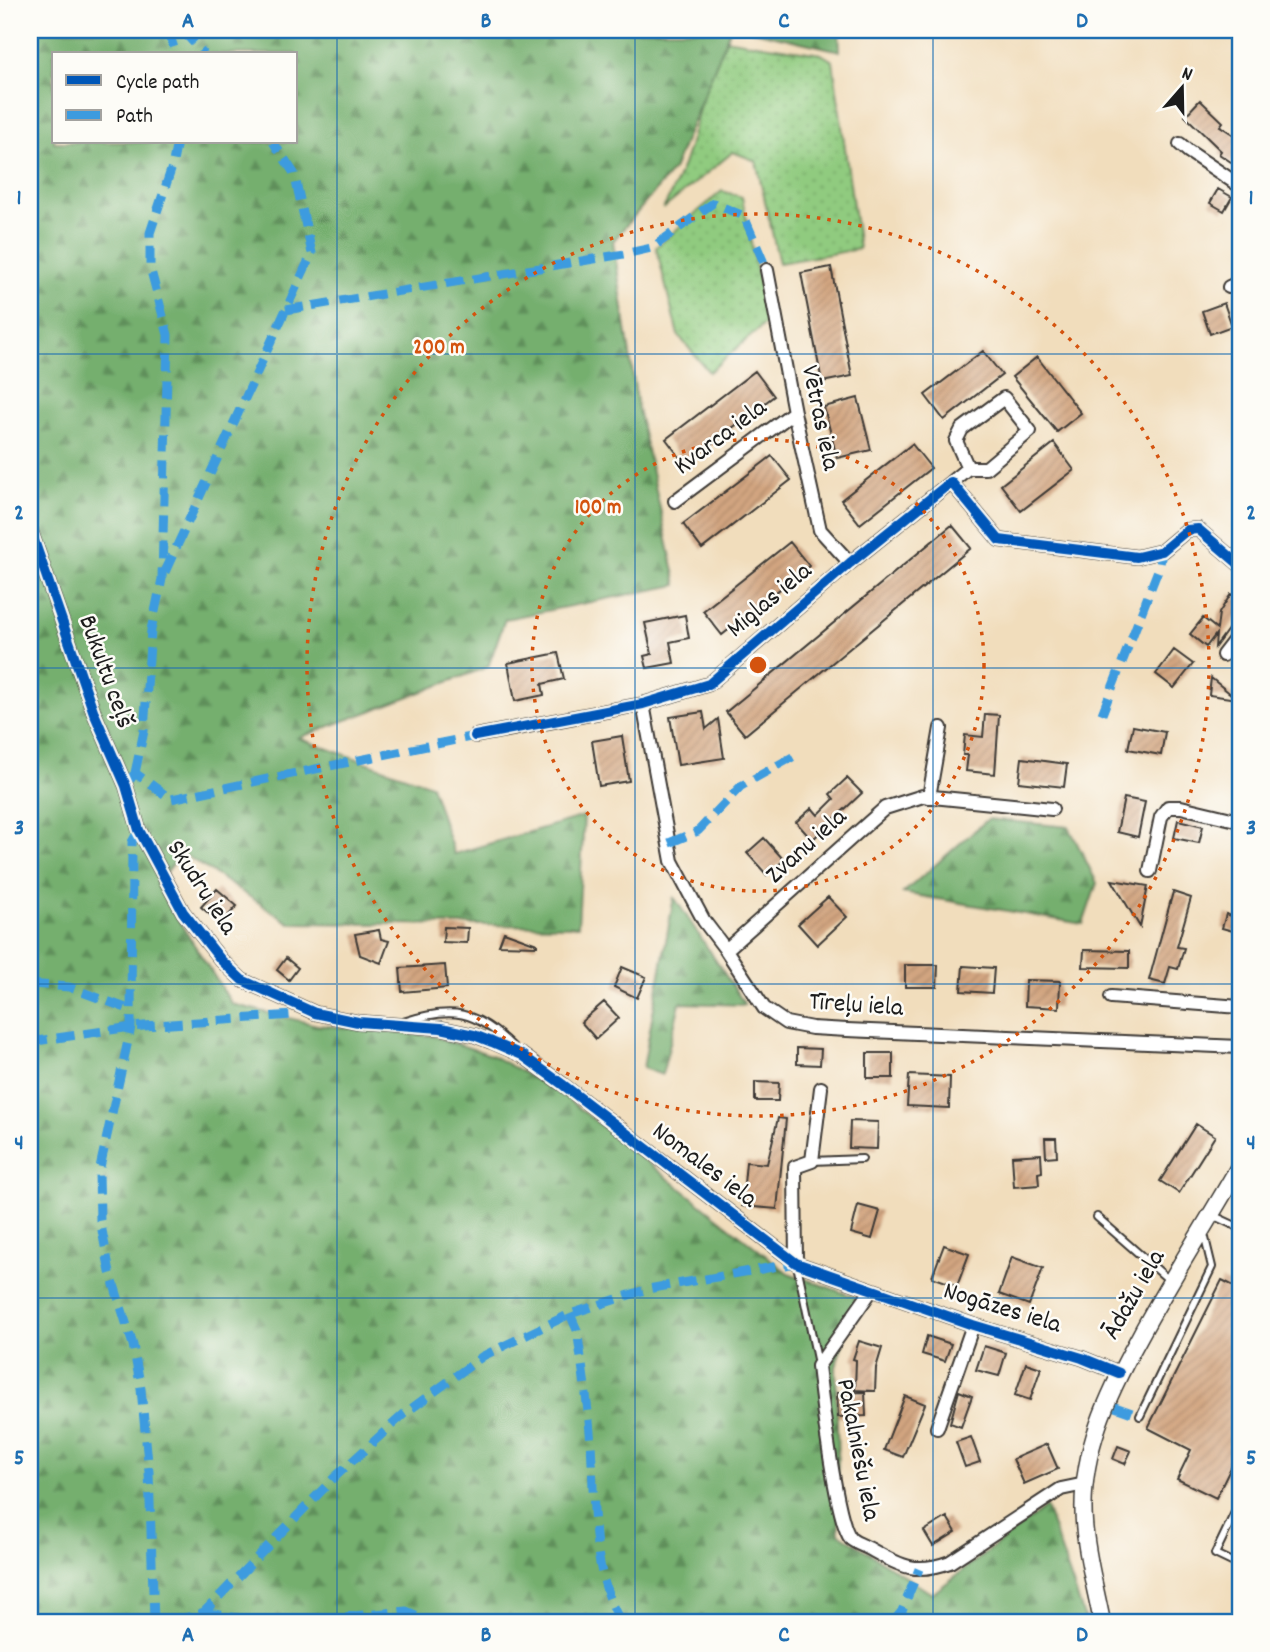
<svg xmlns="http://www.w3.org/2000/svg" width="1270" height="1652" font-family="Dekko,sans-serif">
<defs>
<pattern id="grass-dots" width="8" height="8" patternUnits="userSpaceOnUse" patternTransform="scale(1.75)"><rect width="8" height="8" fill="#90cb7f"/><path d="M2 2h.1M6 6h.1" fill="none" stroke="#7cae6d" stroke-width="1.8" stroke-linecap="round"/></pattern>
<pattern id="forest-firs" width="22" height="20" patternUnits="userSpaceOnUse" patternTransform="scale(1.75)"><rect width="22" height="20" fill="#74af6e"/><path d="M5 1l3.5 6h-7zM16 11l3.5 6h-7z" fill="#5e8e5a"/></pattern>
<pattern id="building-hatch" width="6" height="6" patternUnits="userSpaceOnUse" patternTransform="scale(1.75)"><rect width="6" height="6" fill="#d2a580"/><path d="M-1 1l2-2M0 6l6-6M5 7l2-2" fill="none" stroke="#b48d6e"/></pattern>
</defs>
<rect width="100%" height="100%" fill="#fdfcf7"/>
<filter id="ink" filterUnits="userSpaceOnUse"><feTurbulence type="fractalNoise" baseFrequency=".0143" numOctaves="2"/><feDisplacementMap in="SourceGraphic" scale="14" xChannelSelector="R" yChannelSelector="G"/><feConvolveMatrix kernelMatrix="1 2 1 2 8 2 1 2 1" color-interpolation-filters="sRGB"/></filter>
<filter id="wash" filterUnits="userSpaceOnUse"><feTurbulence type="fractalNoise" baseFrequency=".00686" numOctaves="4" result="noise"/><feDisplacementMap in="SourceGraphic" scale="28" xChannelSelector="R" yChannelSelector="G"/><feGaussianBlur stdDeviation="1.57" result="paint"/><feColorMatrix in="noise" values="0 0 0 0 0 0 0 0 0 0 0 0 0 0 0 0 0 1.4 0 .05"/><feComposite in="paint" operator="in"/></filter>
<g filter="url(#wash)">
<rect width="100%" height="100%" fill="#f1ddbc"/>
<path fill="url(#grass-dots)" stroke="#56744e" stroke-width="2" d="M724 39 821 54 833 61 859 249 779 263 756 161 733 152 663 209C692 158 700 100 714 44Z
M722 191 742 197 767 322 709 372 678 335 656 247Z"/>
<path fill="url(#forest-firs)" stroke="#486645" stroke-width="2" fill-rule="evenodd" d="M30 30H730L673 170 613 241 638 409 677 585 505 619 488 667 298 738 431 785 454 854 584 816 578 926 290 923 182 853 156 885 232 1004 317 1025 433 1036 491 1055 561 1094 788 1273 855 1297 836 1367 839 1533 932 1594 1046 1507 1086 1622H30ZM54 54H296V142H54Z
M749 30H839L840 51Z
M988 819 1069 827 1097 883 1083 924 903 893Z
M674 897 745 1005 680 1003 662 1075 643 1068Z"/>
<g id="blocks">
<path fill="url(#building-hatch)" d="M1200 100 1223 122 1220 126 1240 139V168L1219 154 1221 151 1185 116Z
M1218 189 1232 197 1224 211 1210 203Z
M831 267 852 376 822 382 801 273Z
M1224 303 1232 326 1210 334 1202 311Z
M983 351 1002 375 944 420 925 395Z
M1037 357 1081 413 1057 432 1012 377Z
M755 371 774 396 685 464 666 439Z
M858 398 871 450 837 458 824 407Z
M1054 443 1074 470 1021 511 1001 485Z
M912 444 931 468 860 524 841 500Z
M772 456 791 480 702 549 683 524Z
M952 525 971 548 745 735 726 712Z
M790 542 809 566 722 635 703 611Z
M1231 594 1240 600V613L1215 647 1216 634 1206 647 1190 634 1203 618 1217 629 1219 613Z
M685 615 689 638 670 642 674 663 647 668 644 656 652 654 645 623Z
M1174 650 1193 664 1174 688 1156 674Z
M558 653 564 679 542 684 544 695 515 701 508 663Z
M1211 678 1237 699 1209 695Z
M703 712 706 729 718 719 724 758 678 765 670 717Z
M985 714 999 715 995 774 966 771 968 755H963L965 735 983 737Z
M1133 726 1165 732 1161 755 1128 749Z
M622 736 629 781 599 786 592 741Z
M1022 758 1067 764 1064 787 1019 782Z
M847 778 862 793 812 840 796 822 812 808 818 815 834 799 830 794Z
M1124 798 1145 802 1138 837 1117 832Z
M1178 820 1203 826 1199 843 1174 838Z
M764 838 784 860 767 875 747 853Z
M1112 880 1148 886 1140 927Z
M217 889 237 906 221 924 201 907Z
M1173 892 1191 898 1177 947 1184 948 1178 969 1170 967 1165 984 1149 980Z
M828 897 847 917 817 945 798 924Z
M1226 914 1240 919V933L1222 928Z
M444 927 468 928 467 943 443 942Z
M379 930 381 939 389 941 381 963 360 955 355 934Z
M504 932 537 944V946L499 945Z
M1084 950 1129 951V968L1083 967Z
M286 958 298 968 289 980 277 970Z
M445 965 447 988 402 992 400 968Z
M905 965H938L937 987H905Z
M963 966 994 968 992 993 961 991Z
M622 967 646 977 637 998 614 987Z
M1026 980 1060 981 1059 1008 1025 1006Z
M604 1002 619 1018 596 1039 581 1022Z
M797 1048 821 1049 820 1065 797 1064Z
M867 1053H893V1078H867Z
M909 1075 950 1077 949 1108 907 1106Z
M755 1082 779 1083 778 1101H755Z
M778 1118 786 1119 777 1209 742 1206 746 1162 767 1164Z
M850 1121 878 1122 877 1149 849 1148Z
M1196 1124 1215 1136 1179 1193 1160 1181Z
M1045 1138H1056L1057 1156 1046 1157Z
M1041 1154 1042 1172 1038 1173 1039 1185 1014 1187 1012 1156Z
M858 1205 880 1211 872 1239 851 1233Z
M944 1245 969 1254 957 1286 932 1277Z
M1012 1257 1043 1268 1029 1305 999 1294Z
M1222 1280 1240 1289V1449L1216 1498 1177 1479 1191 1450 1148 1428Z
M927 1336 951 1344 945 1361 922 1354Z
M859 1341 882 1348 876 1368 875 1391 855 1390 856 1360 853 1359Z
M984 1346 1006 1353 999 1376 976 1370Z
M1026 1363 1041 1368 1030 1400 1015 1395Z
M959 1391 972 1396 961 1427 950 1423Z
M865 1392 866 1416 838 1417 837 1393Z
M905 1396 925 1404 903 1457 884 1450Z
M971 1437 980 1462 965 1467 956 1442Z
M1047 1444 1058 1469 1024 1484 1013 1459Z
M1118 1446 1131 1451 1125 1464 1113 1459Z
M947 1517 956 1532 933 1546 924 1531Z"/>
</g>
</g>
<g filter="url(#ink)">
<use href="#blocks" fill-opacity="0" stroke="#3c3934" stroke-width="2"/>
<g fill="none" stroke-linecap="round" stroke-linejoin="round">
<defs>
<path id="service" d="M403 1022C452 1006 476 1010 513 1047
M812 1161 862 1159
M1212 1215 1240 1228
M1097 1217 1169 1280
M797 1265 818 1364
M1140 1416 1212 1267 1204 1234
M1240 1502 1215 1554 1240 1566"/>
<path id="minor" d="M1180 144 1188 151 1240 186
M767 270 794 412 820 530 850 563
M1229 287 1240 282
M951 482 968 468H986L1030 431 1004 398 962 429 956 441 968 468
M675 501 794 412
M30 529 94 713 126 786 139 830 183 912 221 960 242 980 315 1013 358 1022 441 1028 474 1035 492 1042 522 1055 562 1084 796 1263 973 1325 1082 1358 1119 1373
M1223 655 1240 633
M643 704 672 861 704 921 726 950 764 1008 786 1023 812 1028 847 1030 1240 1047
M475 736 643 704 709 684 850 563 951 482 999 540 1137 557 1162 551 1187 530 1198 529 1240 565
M929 797 941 728
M1150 871 1161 817 1168 807H1181L1240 821
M726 950 885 808 923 796 1052 809
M1111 997 1240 1007
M796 1263 795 1167 812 1161 821 1088
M871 1291 818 1366C821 1393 836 1523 851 1539 855 1543 865 1546 870 1549 901 1566 915 1575 950 1562L1061 1489 1085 1484
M937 1428 973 1325"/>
<path id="tertiary" d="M1102 1622C1096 1590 1086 1555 1084 1522 1079 1454 1108 1394 1140 1336 1171 1278 1207 1223 1240 1165"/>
</defs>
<use href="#service" stroke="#3c3934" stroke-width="10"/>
<use href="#minor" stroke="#3c3934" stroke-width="16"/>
<use href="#tertiary" stroke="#3c3934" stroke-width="19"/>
<use href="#service" stroke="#fff" stroke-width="6"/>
<use href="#minor" stroke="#fff" stroke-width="12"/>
<use href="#tertiary" stroke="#fff" stroke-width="16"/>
<path stroke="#3c9bdf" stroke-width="9" stroke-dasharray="18 9" stroke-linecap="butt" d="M168 30 176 54
M182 30 204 54
M286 310 624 254 652 248 713 203 744 216 767 270
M165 572 312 253 294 173 273 142
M1102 714 1160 565 1162 551
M135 773 144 731 151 630 162 579 168 335 150 267V233L172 167 177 142
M130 780 135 773 171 799 475 736
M139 830 132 842 131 1027 99 1172 100 1220 110 1272 133 1345 141 1389 149 1472 154 1622
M669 843 698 831 741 786 796 755
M30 984 69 987 131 1010
M30 1042 131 1027 292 1015 301 1007
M570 1314 577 1330C582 1364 587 1398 590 1432 596 1496 588 1565 621 1622
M1115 1407 1140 1416
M204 1612 259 1622
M173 1622 204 1612 335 1477 404 1414 483 1356 570 1314 648 1289 796 1263
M292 1622 406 1611 432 1622
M893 1622 902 1611 919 1569"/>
<defs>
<path id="cycleway" d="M30 529 94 713 126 786 139 830 183 912 221 960 242 980 315 1013 358 1022 441 1028 474 1035 492 1042 522 1055 562 1084 796 1263 973 1325 1082 1358 1119 1373
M475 736 643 704 709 684 850 563 951 482 999 540 1137 557 1162 551 1187 530 1198 529 1240 565"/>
</defs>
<use href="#cycleway" stroke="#fdfcf7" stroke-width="15"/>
<use href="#cycleway" stroke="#0057b8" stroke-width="10"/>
</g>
</g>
<path fill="none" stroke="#1f6fb2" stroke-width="2" stroke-opacity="0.55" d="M337 30V1622M635 30V1622M933 30V1622M30 354H1240M30 668H1240M30 984H1240M30 1298H1240"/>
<g fill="none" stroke="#d4530e" stroke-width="3.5" stroke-dasharray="3.5 7">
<circle cx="758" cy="665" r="226"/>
<circle cx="758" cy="665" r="451"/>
</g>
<g text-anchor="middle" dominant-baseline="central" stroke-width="5" stroke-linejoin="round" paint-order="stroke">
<g font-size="26" fill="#1c1c1c" stroke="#fdfcf7">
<text transform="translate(819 418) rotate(78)">Vētras iela</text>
<text transform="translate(721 438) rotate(-37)">Kvarca iela</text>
<text transform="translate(770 601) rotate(-40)">Miglas iela</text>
<text transform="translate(105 672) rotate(70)">Bukultu ceļš</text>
<text transform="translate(807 847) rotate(-42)">Zvanu iela</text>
<text transform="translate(201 888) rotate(57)">Skudru iela</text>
<text transform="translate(856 1006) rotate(4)">Tīreļu iela</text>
<text transform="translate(704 1166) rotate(37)">Nomales iela</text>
<text transform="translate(1135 1295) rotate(-60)">Ādažu iela</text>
<text transform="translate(1002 1309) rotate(17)">Nogāzes iela</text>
<text transform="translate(857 1450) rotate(79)">Pakalniešu iela</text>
</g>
</g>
<circle cx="758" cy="665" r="10" fill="#d4530e" stroke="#fdfcf7" stroke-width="3.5"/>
<g font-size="21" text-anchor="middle" font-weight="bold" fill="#d4530e" stroke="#fdfcf7" stroke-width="5" stroke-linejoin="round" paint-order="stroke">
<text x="439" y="353">200 m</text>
<text x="598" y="513">100 m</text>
</g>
<rect width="1270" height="1652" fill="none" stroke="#fdfcf7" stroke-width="77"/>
<rect x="52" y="52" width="245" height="91" fill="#fdfcf7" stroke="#a3a29f" stroke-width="2"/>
<rect x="66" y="75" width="35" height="10" fill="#0057b8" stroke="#a3a29f" stroke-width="2"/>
<text x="116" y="88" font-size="21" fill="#1c1c1c">Cycle path</text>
<rect x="66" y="110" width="35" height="10" fill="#3c9bdf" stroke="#a3a29f" stroke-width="2"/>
<text x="116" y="122" font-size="21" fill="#1c1c1c">Path</text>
<g transform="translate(1182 88) rotate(20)" stroke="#fdfcf7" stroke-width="5" paint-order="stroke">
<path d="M0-5L12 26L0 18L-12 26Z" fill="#1c1c1c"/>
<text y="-10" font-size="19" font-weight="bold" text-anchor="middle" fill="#1c1c1c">N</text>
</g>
<rect x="38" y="38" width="1194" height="1576" fill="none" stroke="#1f6fb2" stroke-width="2.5"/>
<g font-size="23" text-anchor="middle" font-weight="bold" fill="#1f6fb2">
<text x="188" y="27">A</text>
<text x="486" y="27">B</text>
<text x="784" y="27">C</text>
<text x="1082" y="27">D</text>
<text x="19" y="204">1</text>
<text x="1251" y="204">1</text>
<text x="19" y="519">2</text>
<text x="1251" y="519">2</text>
<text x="19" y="834">3</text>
<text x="1251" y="834">3</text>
<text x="19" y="1149">4</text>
<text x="1251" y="1149">4</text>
<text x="19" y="1464">5</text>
<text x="1251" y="1464">5</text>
<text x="188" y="1641">A</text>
<text x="486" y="1641">B</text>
<text x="784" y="1641">C</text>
<text x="1082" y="1641">D</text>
</g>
</svg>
